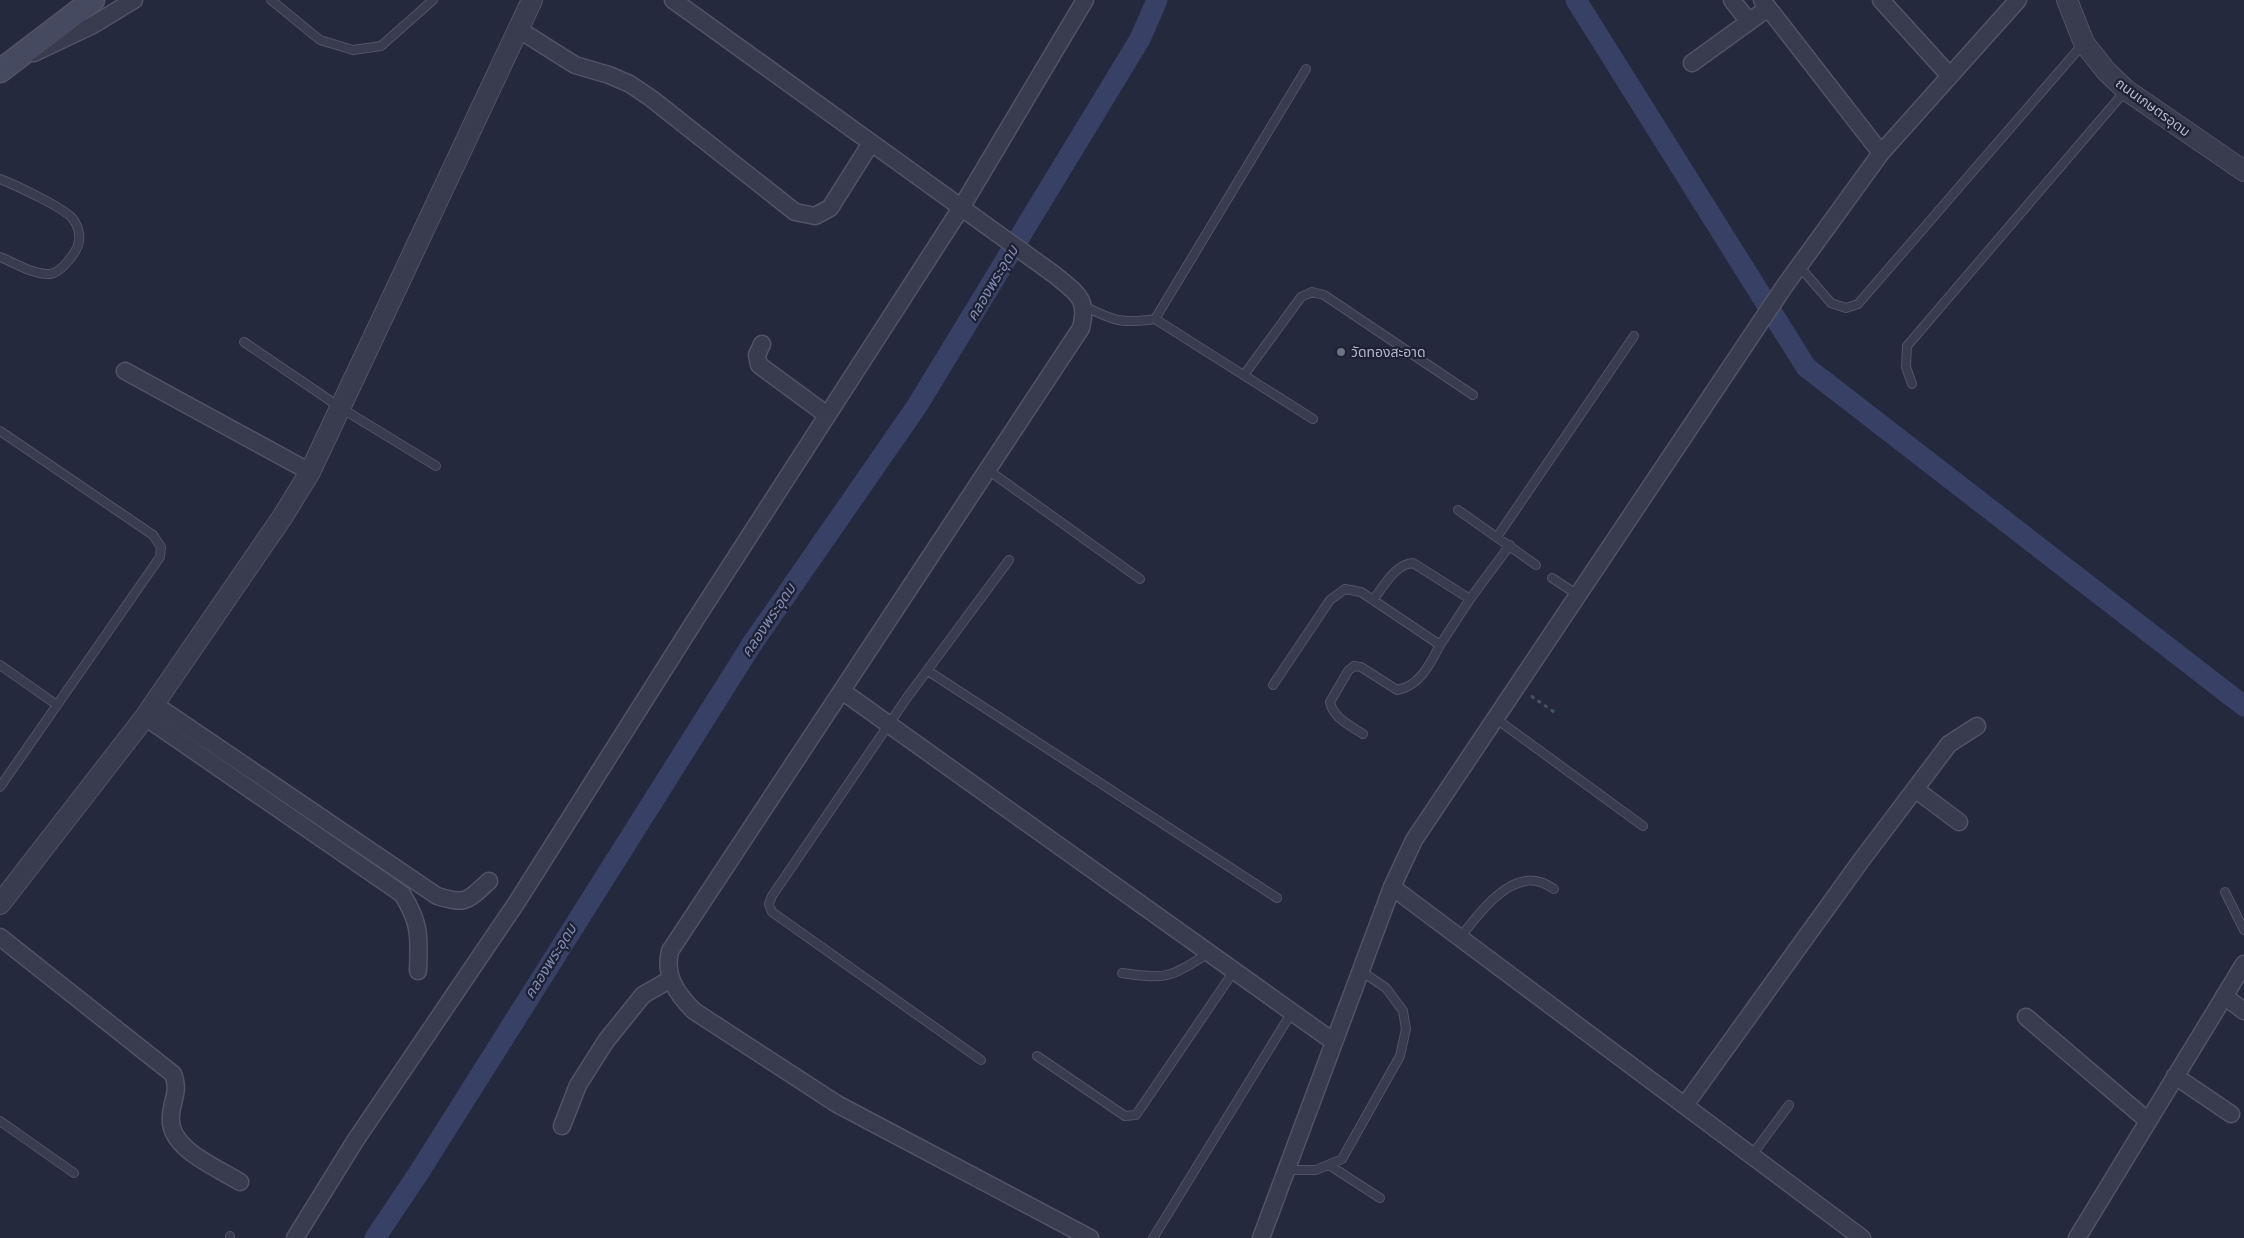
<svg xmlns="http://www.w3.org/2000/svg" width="2244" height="1238" font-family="Helvetica,'Noto Sans Thai',sans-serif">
<rect width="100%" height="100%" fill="#24293e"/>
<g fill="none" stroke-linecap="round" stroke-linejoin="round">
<path stroke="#384165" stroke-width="21" d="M1576 0 1806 367 2244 706
M375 1238 418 1174 752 644 917 406 1140 39 1157 0"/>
<defs>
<path id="service" d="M271 0 320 40 353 50 381 46 433 0
M0 179C15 185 65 208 73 219 78 226 80 233 79 241 78 251 61 273 50 274 34 275 15 263 0 257
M1799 266 1831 303 1846 308 1858 304 2083 44
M1084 306C1114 321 1122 324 1155 319L1306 69
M1155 319 1313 419
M244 342 341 408 436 466
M1244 375 1301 297 1312 292 1324 295 1473 395
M1912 384 1906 367 1907 346 2126 90
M0 431 153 535 161 547 160 557 0 787
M988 470 1140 579
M1458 510 1536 565
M1497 537 1634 336
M1552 578 1578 595
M1373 600C1384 586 1395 564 1413 563L1470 599
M0 665 57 705
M928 671 1277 898
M1273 685 1330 600 1345 589 1361 592 1440 645 1470 599 1510 545
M1495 718 1643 826
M1363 734C1351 726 1333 718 1330 702L1348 671 1354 666 1361 667 1397 690C1420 686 1430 664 1440 645
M2225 892 2244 930
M1460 938C1476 917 1508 872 1540 882 1545 883 1549 886 1554 889
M1122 973C1168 980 1170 977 1209 953
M1037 1056 1125 1116 1136 1115 1234 971
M981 1060 772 912 769 904 772 896 906 699 1009 560
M0 1121 74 1173
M1752 1155 1789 1105
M1329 1165 1380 1198
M1286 1170H1316L1342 1159 1400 1056 1406 1029 1403 1011 1386 988 1361 971
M230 1236V1238
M1153 1238 1292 1012"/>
<path id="minor" d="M673 0 1055 275C1076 293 1089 298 1081 328L670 951C664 976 677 994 694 1011L837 1104 1090 1238
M1732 0 1749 22
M1762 0 1881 153
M1881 0 1950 76
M518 29 575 65 609 75 630 84 652 99 795 212 815 216 830 208 871 143
M34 53 93 25 134 0
M1692 63 1768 8
M762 344 757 355 759 365 827 415
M125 371 310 472
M842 691 1334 1042
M154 704 437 896C467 905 467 901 489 881
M145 717 402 894C421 924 419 937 418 971
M1915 789 1959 822
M1392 887 1862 1238
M0 937 173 1074C180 1092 172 1098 171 1116 167 1148 216 1167 240 1182
M2224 996 2244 1011
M2026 1017 2148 1121
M2175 1076 2231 1114
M1685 1105 1860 862 1949 744 1977 726
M562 1126 578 1085 606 1041 643 995 671 979
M295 1238 355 1141 517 902 694 622 961 208 1085 0
M1261 1238 1392 887 1414 840 1786 284 1881 153 2018 0
M2077 1238 2244 964"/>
<path id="tertiary" d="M2067 0 2084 43 2106 71 2126 90 2244 171
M0 904 145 717 283 516 310 472 532 0"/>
<path id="secondary" d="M0 71 93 0"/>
</defs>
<use href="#service" stroke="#505466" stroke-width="10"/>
<use href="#minor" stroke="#505466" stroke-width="19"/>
<use href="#tertiary" stroke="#505466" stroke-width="22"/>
<use href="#secondary" stroke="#505466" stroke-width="25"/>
<path stroke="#44545c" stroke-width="3" stroke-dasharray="4 4" stroke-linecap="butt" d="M1531 696 1557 714"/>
<use href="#service" stroke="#383c4e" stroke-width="8"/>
<use href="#minor" stroke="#383c4e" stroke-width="16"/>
<use href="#tertiary" stroke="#383c4e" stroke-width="20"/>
<use href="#secondary" stroke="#464a61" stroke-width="22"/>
</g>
<circle fill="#6b7280" stroke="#1d2133" stroke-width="2" cx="1341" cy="352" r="5"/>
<g text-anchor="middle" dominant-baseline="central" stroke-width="4.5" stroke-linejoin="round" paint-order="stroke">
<g font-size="14" fill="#b4b7c9" stroke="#1d2133">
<text transform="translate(2153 107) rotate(36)">ถนนเกษตรอุดม</text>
</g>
<g font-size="14" fill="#b4b7c9" stroke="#1d2133" text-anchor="start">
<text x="1351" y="352">วัดทองสะอาด</text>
</g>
<g font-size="15" font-style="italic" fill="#838db5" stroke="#1d2133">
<text transform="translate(992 283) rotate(-59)">คลองพระอุดม</text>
<text transform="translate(768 620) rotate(-56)">คลองพระอุดม</text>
<text transform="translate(550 961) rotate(-58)">คลองพระอุดม</text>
</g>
</g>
</svg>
